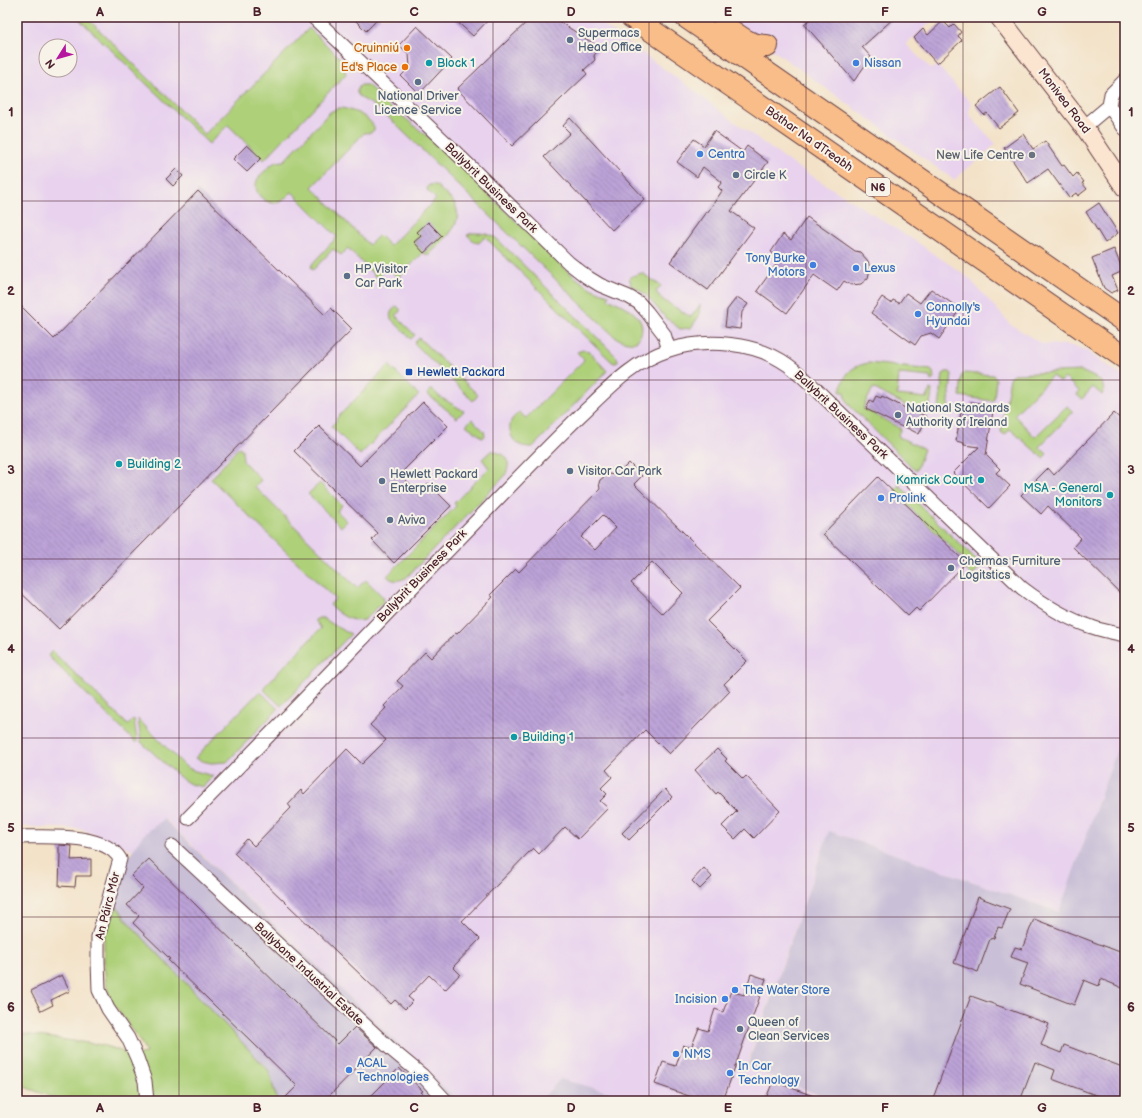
<svg xmlns="http://www.w3.org/2000/svg" width="1142" height="1118" font-family="'Balsamiq Sans',sans-serif">
<defs>
<pattern id="building-back-hatch" width="6" height="6" patternUnits="userSpaceOnUse"><rect width="6" height="6" fill="#bca3d8"/><path d="M-1 5l2 2M0 0l6 6M5-1l2 2" fill="none" stroke="#9b84af"/></pattern>
</defs>
<rect width="100%" height="100%" fill="#f7f3e8"/>
<filter id="ink" filterUnits="userSpaceOnUse"><feTurbulence type="fractalNoise" baseFrequency=".025" numOctaves="2"/><feDisplacementMap in="SourceGraphic" scale="8" xChannelSelector="R" yChannelSelector="G"/><feConvolveMatrix kernelMatrix="1 2 1 2 8 2 1 2 1" color-interpolation-filters="sRGB"/></filter>
<filter id="wash" filterUnits="userSpaceOnUse"><feTurbulence type="fractalNoise" baseFrequency=".012" numOctaves="4" result="noise"/><feDisplacementMap in="SourceGraphic" scale="16" xChannelSelector="R" yChannelSelector="G"/><feGaussianBlur stdDeviation="0.9" result="paint"/><feColorMatrix in="noise" values="0 0 0 0 0 0 0 0 0 0 0 0 0 0 0 0 0 1.4 0 .05"/><feComposite in="paint" operator="in"/></filter>
<g filter="url(#wash)">
<rect width="100%" height="100%" fill="#f3e2c8"/>
<path fill="#e8d2ee" fill-rule="evenodd" d="M17 17H592L692 89 716 108 785 159 917 242 969 278 1010 324 1042 344 1066 345 1077 347 1085 350 1125 378V727L1059 912 829 831 746 1067 832 1101H642L560 1079 540 1101H458L165 819 143 835 133 850 80 829 17 826ZM46 46H70V70H46Z
M727 17H936L906 44 931 69 937 65 971 103 969 113 972 118 996 144 954 180Z"/>
<path fill="#c9bfd7" d="M1125 727V1101H834L747 1067 829 831 1059 912Z
M164 819 458 1101H277L269 1071 127 921 115 903 116 892 124 867 133 850 143 835Z
M560 1079 642 1101H540Z"/>
<path fill="#aed079" stroke="#7c7852" d="M77 17H86L205 134 309 28 342 60 346 74 264 160 228 125 209 144Z
M361 85H368L390 108 405 118 438 145 557 261C572 275 588 290 609 295L608 299C627 306 654 320 636 342 627 343 622 341 615 337L386 115C382 111 378 108 373 105 366 100 349 95 361 85Z
M339 108C346 108 352 111 358 113 367 117 386 133 364 133L312 187 369 245 379 235 390 246 436 199 427 190 428 186C435 182 438 187 443 192 447 195 451 199 454 203 467 224 441 242 428 256L424 253 441 236H421L414 242 424 252 398 278 388 267 377 278 348 248 341 255 333 249 313 270 311 268 312 264 337 237 292 192C289 194 287 198 283 200 269 210 248 192 259 177 260 175 263 173 265 171 273 163 273 162 284 161L330 112Z
M472 233C481 233 488 233 496 238L616 356C618 359 619 361 616 363H614L611 361 485 237 479 243 475 242 467 235Z
M642 273 661 286 656 292 663 300 691 317 700 305 699 316 691 328 680 329 665 317 645 294 635 287 630 285 631 281 629 280 632 276Z
M397 306 400 309V311L396 316 415 335 411 339 391 319C389 313 392 310 397 306Z
M419 338 478 395 473 401 414 343Z
M583 350 589 351 607 371 533 447C528 447 524 447 520 445 511 441 507 428 512 419 514 417 517 414 519 412L526 418 584 360 577 352Z
M869 363 931 370 933 372 934 379 931 381 930 377 899 374 897 395 927 398 930 389 932 390 931 399 928 415 914 408 912 409 873 388 863 408 901 429 898 434 899 437 924 449 916 471 850 406 846 399 845 392H840C844 374 851 366 869 363Z
M389 365 419 395 360 455 331 426 337 420 336 419Z
M1081 371 1094 377 1102 382 1104 390 1102 395 1093 387 1082 399 1077 395 1079 391 1065 378 1061 382 1052 376 1014 415 1035 437 1067 406 1073 412 1039 447 1047 454 1043 458 1010 429 1005 435 1001 432 1010 378 1013 374Z
M946 372H950L952 374 948 410 939 409 943 374Z
M964 373 993 375 996 379 994 399 992 401 960 396V395L962 375Z
M432 389 440 397 464 411 457 418 427 394Z
M472 419 484 431 485 436 483 438 466 425Z
M239 447 242 449 243 461 261 480 255 487 357 588 366 580 383 597 384 601 364 620C351 623 339 614 330 605L335 599 211 479Z
M492 450C495 452 500 453 504 455 511 460 508 471 504 477L406 578C398 581 393 582 387 576L456 506 454 503 489 468 482 459Z
M320 483 342 505 337 511 347 521 341 527 308 494Z
M899 485 982 565 972 576 964 568 968 563 900 498 901 496 894 490Z
M319 618H323L342 630 351 634 281 706 265 691 264 687 321 628 315 620Z
M52 651 128 725 134 719 137 741 136 743 48 656Z
M259 692 263 694 278 709 227 762 211 763 202 761 195 758Z
M138 719 186 767 195 771 213 776 203 787 190 784 182 779 141 742Z
M117 906 127 921 269 1071 277 1101H61L17 1084V1033L102 1045 133 1055 146 1053 143 1046 110 998 106 983 104 965V937Z"/>
<g id="blocks">
<path fill="url(#building-back-hatch)" fill-rule="evenodd" d="M352 17H380L366 31Z
M452 17H491L473 36Z
M532 17H552L599 47 594 56 595 60 584 70 587 74 512 146 457 89Z
M813 17H895L862 47 871 57 854 81 804 24Z
M943 21 950 28 954 24 961 32 958 36 962 40 937 64 914 38 923 29 928 35Z
M417 26 452 59 419 94 401 76 410 67 409 54 399 45Z
M1000 87 1019 113 999 128 987 113 984 115 976 106Z
M570 118 645 199 612 230 544 157 570 133 563 126Z
M714 131 743 152 747 146 768 162 731 211 754 228 708 290 670 262 706 212 707 213 722 191 718 187 722 182 703 167 697 177 677 162 694 139 704 146Z
M1023 134 1033 149 1045 141 1062 166 1064 165 1073 177 1077 173 1084 182 1082 183 1087 189 1078 196 1076 193 1069 198 1048 169 1028 183 1004 148Z
M247 145 261 158 247 172 233 159Z
M176 169 183 176 173 186 166 179Z
M198 191 325 315 331 308 352 329 59 629 17 589V302L54 339Z
M1099 203 1118 233 1105 243 1086 212Z
M807 217 855 251 860 252 868 261 870 269 868 278 861 284 851 285 844 281 837 291 814 275 787 313 757 291 780 259 771 252 783 234 791 240Z
M428 222 442 236 424 253 414 242 421 236 417 232Z
M1114 249 1123 271 1112 276 1118 290 1111 293 1104 288 1092 258Z
M931 289 960 309 939 339 931 333 921 336 915 345 871 313 882 297 891 303 893 300 899 303 906 293 920 303Z
M737 297 748 304 742 312 740 329 725 327 727 310Z
M876 396 881 398 882 396 913 412V410L927 417 919 434 903 426 902 427 866 409 870 400 873 402Z
M423 402 448 426 400 474 419 493 428 483 451 506 394 563 372 540 378 533 294 451 319 426 360 466Z
M971 402 985 404 984 410 993 411 986 455 1000 469 996 473 1010 486 989 508 953 473 979 447 964 445V443L956 441 962 406 970 407Z
M1114 413 1125 423V598L1073 547 1081 538 1048 506 1041 514 1021 495 1048 468 1054 475Z
M629 463 642 476 634 484 740 588 707 621 747 661 724 684 730 691 669 754 645 730 606 770 612 777 601 788 607 794 600 801 608 808 578 839 565 827 539 854 533 848 462 921 480 939 453 967 460 974 445 990 429 975 408 997 413 1001 405 1009 395 1000 391 1004 234 853 247 839 254 846 291 808 288 804 301 790 304 794 347 749 362 764 386 740 370 725 386 708 384 706 403 686 397 681 425 652 431 658 455 633 457 634 493 597 490 595 516 569 519 572 600 489 599 483 600 480 608 474 617 475ZM603 515 616 528 595 550 581 537ZM652 562 683 593 663 614 631 583Z
M878 477 966 563 919 611 916 608 908 616 823 534Z
M717 749 727 759 725 761 743 779 746 776 780 811 754 838 745 829 735 839 722 826 737 811 718 792 716 794 695 770Z
M665 789 672 797 629 840 622 833Z
M59 845 72 846 71 860 91 859V876H76L75 887 59 886 60 854H59Z
M149 859 338 1044 355 1027 377 1047 324 1101H282L297 1086 168 960 170 959 133 923 139 916 127 905 143 888 131 876Z
M704 868 712 877 700 889 692 881Z
M978 897 1010 909 1002 928 998 927 994 938 990 939 978 972 954 963Z
M1034 919 1125 954V989L1101 979 1099 986 1084 980 1074 1005 1020 984 1028 963 1011 957 1015 947 1022 949Z
M751 974 766 979 723 1101H703L655 1084 663 1062 676 1066 683 1045 691 1048 699 1028 708 1031 715 1009 723 1012 731 991 744 995Z
M62 975 70 991 51 1000 53 1005 41 1011 31 991Z
M971 996 1049 1024 1041 1045 1061 1053 1064 1045 1125 1068V1101H1112L1052 1079 1055 1070 1035 1062 1020 1101H932Z
M399 1068 423 1091 421 1092 430 1101H366Z
M773 1081 824 1100V1101H765Z"/>
</g>
</g>
<g filter="url(#ink)">
<use href="#blocks" fill-opacity="0" stroke="#633c43" stroke-width="1"/>
<g fill="none" stroke-linecap="round" stroke-linejoin="round">
<defs>
<path id="minor" d="M313 17 445 142 569 263 587 277 600 285 629 297 639 303 647 312 664 334 669 350
M1109 106 1111 94 1125 80
M1084 127 1109 106 1125 129
M188 818C289 716 388 612 488 509 521 475 553 441 587 409 612 385 635 361 669 350 706 338 756 342 788 365 802 375 814 387 826 399L1022 588C1043 604 1067 619 1092 627 1103 631 1114 633 1125 635
M17 837C44 837 105 832 120 859L98 937V961L99 990 108 1009 128 1038 137 1058 145 1081 147 1101
M172 846 393 1051 422 1075 446 1101"/>
<path id="secondary" d="M999 17 1087 131 1125 188"/>
<path id="trunk" d="M632 17 1125 358
M686 17 1125 321
M724 26C738 35 750 47 767 46"/>
</defs>
<use href="#minor" stroke="#633c43" stroke-width="15"/>
<use href="#secondary" stroke="#633c43" stroke-width="20"/>
<use href="#trunk" stroke="#633c43" stroke-width="24"/>
<use href="#minor" stroke="#fff" stroke-width="13"/>
<use href="#secondary" stroke="#fce5d0" stroke-width="18"/>
<use href="#trunk" stroke="#f8bd89" stroke-width="22"/>
</g>
</g>
<path fill="none" stroke="#4a1f2b" stroke-width="1" stroke-opacity="0.55" d="M179 17V1101M336 17V1101M493 17V1101M649 17V1101M806 17V1101M963 17V1101M17 201H1125M17 380H1125M17 559H1125M17 738H1125M17 917H1125"/>
<g fill="#5c6f8a" stroke="#f7f3e8" stroke-width="1.5">
<circle cx="570" cy="40" r="4"/>
<circle cx="418" cy="82" r="4"/>
<circle cx="736" cy="175" r="4"/>
<circle cx="347" cy="276" r="4"/>
<circle cx="898" cy="415" r="4"/>
<circle cx="570" cy="471" r="4"/>
<circle cx="382" cy="481" r="4"/>
<circle cx="390" cy="520" r="4"/>
<circle cx="951" cy="568" r="4"/>
<circle cx="740" cy="1029" r="4"/>
</g>
<g fill="#e8710a" stroke="#f7f3e8" stroke-width="1.5">
<circle cx="407" cy="48" r="4"/>
<circle cx="405" cy="67" r="4"/>
</g>
<g fill="#0f9aa8" stroke="#f7f3e8" stroke-width="1.5">
<circle cx="429" cy="63" r="4"/>
<circle cx="119" cy="464" r="4"/>
<circle cx="981" cy="480" r="4"/>
<circle cx="1110" cy="495" r="4"/>
<circle cx="514" cy="737" r="4"/>
</g>
<g fill="#3f7fe0" stroke="#f7f3e8" stroke-width="1.5">
<circle cx="856" cy="63" r="4"/>
<circle cx="700" cy="154" r="4"/>
<circle cx="813" cy="265" r="4"/>
<circle cx="856" cy="268" r="4"/>
<circle cx="918" cy="314" r="4"/>
<circle cx="881" cy="498" r="4"/>
<circle cx="735" cy="990" r="4"/>
<circle cx="725" cy="999" r="4"/>
<circle cx="676" cy="1054" r="4"/>
<circle cx="349" cy="1070" r="4"/>
<circle cx="730" cy="1073" r="4"/>
</g>
<circle fill="#6b7280" stroke="#f7f3e8" stroke-width="1.5" cx="1032" cy="155" r="4"/>
<rect fill="#1a4fb4" stroke="#f7f3e8" stroke-width="1.5" x="405" y="368" width="8" height="8" rx="2"/>
<g text-anchor="middle" dominant-baseline="central" stroke-width="4" stroke-linejoin="round" paint-order="stroke">
<rect fill="#f7f3e8" stroke="#7e5f64" stroke-width="1" x="866" y="178" width="24" height="18" rx="3"/>
<g font-size="11" font-weight="bold" fill="#4a1f2b">
<text x="878" y="187">N6</text>
</g>
<g font-size="12" fill="#4e5e75" stroke="#f7f3e8" text-anchor="start">
<text x="578" y="33">Supermacs<tspan x="578" dy="14">Head Office</tspan></text>
<text x="418" y="96" text-anchor="middle">National Driver<tspan x="418" dy="14">Licence Service</tspan></text>
<text x="744" y="175">Circle K</text>
<text x="355" y="269">HP Visitor<tspan x="355" dy="14">Car Park</tspan></text>
<text x="906" y="408">National Standards<tspan x="906" dy="14">Authority of Ireland</tspan></text>
<text x="578" y="471">Visitor Car Park</text>
<text x="390" y="474">Hewlett Packard<tspan x="390" dy="14">Enterprise</tspan></text>
<text x="398" y="520">Aviva</text>
<text x="959" y="561">Chermas Furniture<tspan x="959" dy="14">Logitstics</tspan></text>
<text x="748" y="1022">Queen of<tspan x="748" dy="14">Clean Services</tspan></text>
</g>
<g font-size="12" fill="#c56008" stroke="#f7f3e8" text-anchor="end">
<text x="399" y="48">Cruinniú</text>
<text x="397" y="67">Ed's Place</text>
</g>
<g font-size="12" fill="#0d838f" stroke="#f7f3e8" text-anchor="start">
<text x="437" y="63">Block 1</text>
<text x="127" y="464">Building 2</text>
<text x="973" y="480" text-anchor="end">Kamrick Court</text>
<text x="1102" y="488" text-anchor="end">MSA - General<tspan x="1102" dy="14">Monitors</tspan></text>
<text x="522" y="737">Building 1</text>
</g>
<g font-size="12" fill="#366cbe" stroke="#f7f3e8" text-anchor="start">
<text x="864" y="63">Nissan</text>
<text x="708" y="154">Centra</text>
<text x="805" y="258" text-anchor="end">Tony Burke<tspan x="805" dy="14">Motors</tspan></text>
<text x="864" y="268">Lexus</text>
<text x="926" y="307">Connolly's<tspan x="926" dy="14">Hyundai</tspan></text>
<text x="889" y="498">Prolink</text>
<text x="743" y="990">The Water Store</text>
<text x="717" y="999" text-anchor="end">Incision</text>
<text x="684" y="1054">NMS</text>
<text x="357" y="1063">ACAL<tspan x="357" dy="14">Technologies</tspan></text>
<text x="738" y="1066">In Car<tspan x="738" dy="14">Technology</tspan></text>
</g>
<g font-size="12" fill="#4a1f2b" stroke="#f7f3e8">
<text transform="translate(1064 101) rotate(53)">Monivea Road</text>
<text transform="translate(809 139) rotate(35)">Bóthar Na dTreabh</text>
<text transform="translate(491 188) rotate(44)">Ballybrit Business Park</text>
<text transform="translate(841 415) rotate(43)">Ballybrit Business Park</text>
<text transform="translate(422 576) rotate(-46)">Ballybrit Business Park</text>
<text transform="translate(108 906) rotate(-76)">An Páirc Mór</text>
<text transform="translate(309 974) rotate(43)">Ballybane Industrial Estate</text>
</g>
<g font-size="12" fill="#5b616d" stroke="#f7f3e8" text-anchor="end">
<text x="1024" y="155">New Life Centre</text>
</g>
<g font-size="12" fill="#164399" stroke="#f7f3e8" text-anchor="start">
<text x="417" y="372">Hewlett Packard</text>
</g>
</g>
<rect width="1142" height="1118" fill="none" stroke="#f7f3e8" stroke-width="44"/>
<g transform="translate(58 58) rotate(233)"><circle r="19" fill="#f7f3e8" stroke="#b29e9c"/>
<path d="M0-3L7 15L0 10L-7 15Z" fill="#b5179e"/>
<text y="-6" font-size="11" font-weight="bold" text-anchor="middle" fill="#4a1f2b">N</text>
</g>
<rect x="22" y="22" width="1098" height="1074" fill="none" stroke="#4a1f2b" stroke-width="1.5"/>
<g font-size="13" text-anchor="middle" font-weight="bold" fill="#4a1f2b">
<text x="100" y="16">A</text>
<text x="257" y="16">B</text>
<text x="414" y="16">C</text>
<text x="571" y="16">D</text>
<text x="728" y="16">E</text>
<text x="885" y="16">F</text>
<text x="1042" y="16">G</text>
<text x="11" y="116">1</text>
<text x="1131" y="116">1</text>
<text x="11" y="295">2</text>
<text x="1131" y="295">2</text>
<text x="11" y="474">3</text>
<text x="1131" y="474">3</text>
<text x="11" y="653">4</text>
<text x="1131" y="653">4</text>
<text x="11" y="832">5</text>
<text x="1131" y="832">5</text>
<text x="11" y="1011">6</text>
<text x="1131" y="1011">6</text>
<text x="100" y="1112">A</text>
<text x="257" y="1112">B</text>
<text x="414" y="1112">C</text>
<text x="571" y="1112">D</text>
<text x="728" y="1112">E</text>
<text x="885" y="1112">F</text>
<text x="1042" y="1112">G</text>
</g>
</svg>
